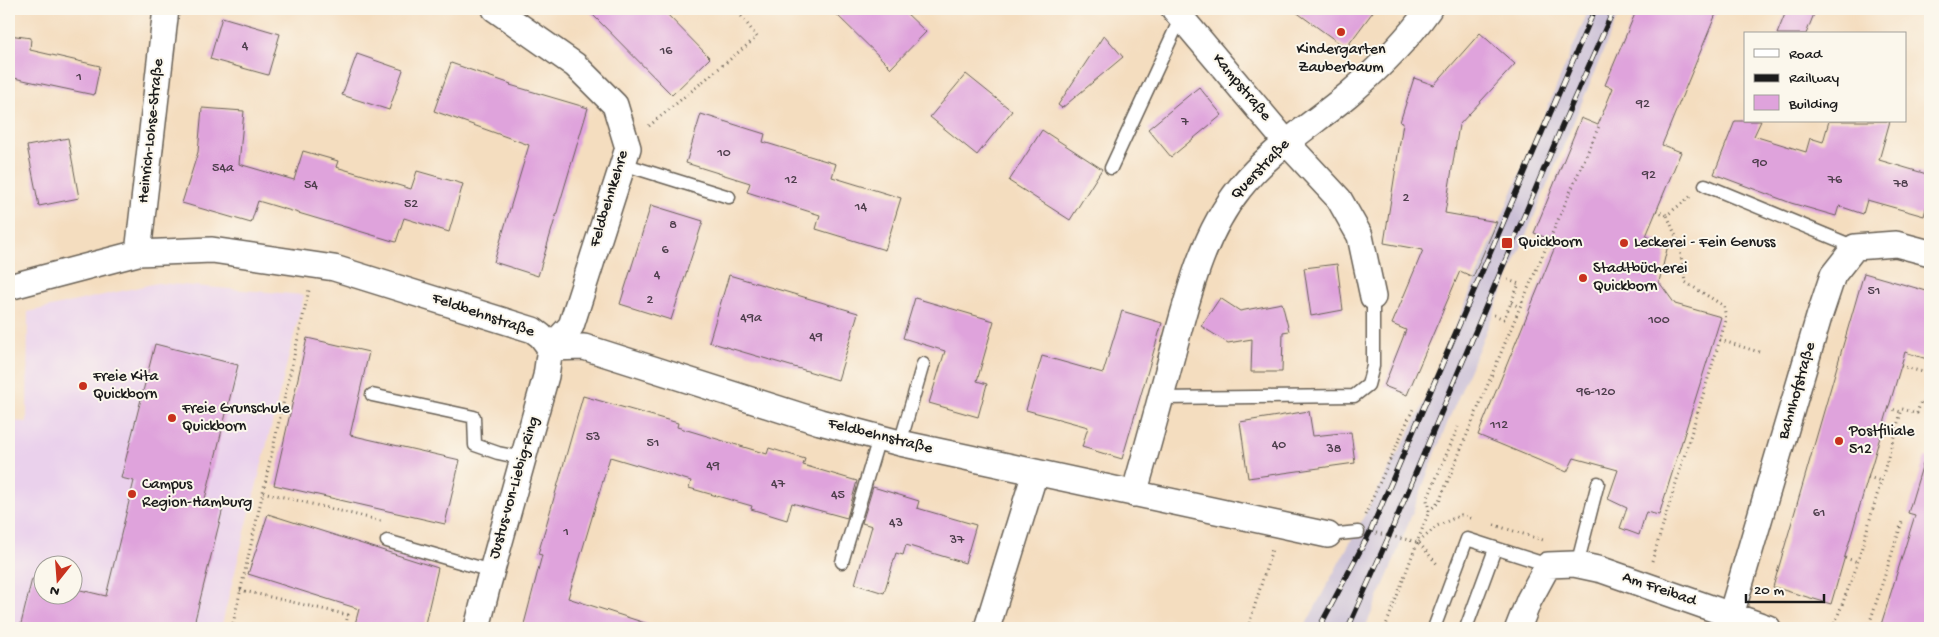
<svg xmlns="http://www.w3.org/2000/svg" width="1939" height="637" font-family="'Gochi Hand',sans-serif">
<rect width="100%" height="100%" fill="#fbf7ec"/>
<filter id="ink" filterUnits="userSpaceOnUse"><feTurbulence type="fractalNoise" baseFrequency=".02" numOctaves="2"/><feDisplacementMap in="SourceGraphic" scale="10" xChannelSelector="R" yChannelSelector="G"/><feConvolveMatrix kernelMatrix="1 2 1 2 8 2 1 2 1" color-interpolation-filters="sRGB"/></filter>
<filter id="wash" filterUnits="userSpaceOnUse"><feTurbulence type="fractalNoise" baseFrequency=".0096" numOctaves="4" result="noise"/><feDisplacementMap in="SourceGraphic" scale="20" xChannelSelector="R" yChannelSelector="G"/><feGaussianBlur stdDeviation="1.12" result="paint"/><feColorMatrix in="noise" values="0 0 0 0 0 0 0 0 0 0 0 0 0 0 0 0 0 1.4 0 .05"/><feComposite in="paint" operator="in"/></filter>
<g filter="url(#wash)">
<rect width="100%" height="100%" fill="#f4ddbf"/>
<path fill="#ead1ec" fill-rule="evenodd" d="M157 283 304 295 221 628H9V421L27 422 28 312ZM42 564H72V594H42Z"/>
<path fill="#cabfd6" d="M1589 9H1621L1447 424 1391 568 1365 628H1304L1420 412Z"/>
<g id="blocks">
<path fill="#dfa3dc" d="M587 9H662L710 58 672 95Z
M831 9H902L926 32 891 68Z
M1292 9H1375L1346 48Z
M1637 9H1718L1662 145 1681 152 1646 236 1668 245 1659 282 1675 304 1721 317 1659 515 1646 512 1639 535 1620 528 1627 508 1608 499 1618 470 1574 458 1567 472 1478 435 1557 242 1534 233 1581 118 1598 125 1613 88 1605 85Z
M1787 9H1816L1806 34H1777Z
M222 17 280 34 268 75 210 59Z
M1480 33 1515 64 1459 125 1445 213 1497 222 1473 277 1460 271 1407 395 1384 386 1406 330 1392 324 1423 250 1384 243 1403 123 1400 122 1414 78 1434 85Z
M9 35 31 38 30 50 100 66 94 95 9 77Z
M1104 35 1123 57 1062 108 1058 105Z
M357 54 403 70 389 110 342 95Z
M451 63 511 84 510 85 588 108 538 276 494 262 529 145 434 111Z
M966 74 1012 111 977 155 930 117Z
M1199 87 1222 115 1171 157 1148 129Z
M202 108 244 111 239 164 294 180 303 151 338 161 336 167 411 189 417 171 463 184 449 232 404 218 396 242 258 201 251 223 182 203 198 152Z
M701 114 765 134 763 142 836 164 832 177 901 198 885 250 816 229 820 215 747 192 750 183 686 163Z
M1735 121H1761L1754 136 1806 152 1810 138 1823 142 1829 121H1890L1879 160 1930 175V193L1924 216 1867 200 1863 214 1839 206 1836 216 1791 203 1714 174Z
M1042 130 1102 169 1070 220 1009 181Z
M68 138 79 198 39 206 27 146Z
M651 205 703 221 671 320 620 304Z
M1337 264 1343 310 1311 316 1304 268Z
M1864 273 1930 292V360L1905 352 1831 604 1773 587Z
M729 275 858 313 838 380 709 342Z
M915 298 994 321 977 381 987 384 978 417 929 403 945 351 903 338Z
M1220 298 1240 311 1282 303 1289 331 1283 332 1282 372H1251L1252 339 1228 343 1201 326Z
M1122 311 1162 323 1122 459 1082 447 1088 427 1026 410 1042 356 1103 373Z
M307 338 369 352 350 435 460 460 445 524 274 485Z
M155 344 238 365 205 499 224 504 193 628H20L32 579 42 581V594H72V588L106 596 134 481 121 478Z
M583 396 678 423 677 427 767 454 769 448 805 459 803 465 857 481 847 518 792 503 787 520 751 509 752 506 689 488 691 481 610 457 568 598 648 624 647 628H523L542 555 538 554Z
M1309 411 1313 436 1351 432 1355 463 1248 478 1240 422Z
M1925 457 1930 458V628H1880L1915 515 1908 513Z
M873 487 919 501 917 508 976 525 965 563 906 545 903 555 896 553 884 593 855 584 872 526 862 523Z
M268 514 438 568 424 628H354L359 609 248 574Z"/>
</g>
</g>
<g filter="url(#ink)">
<use href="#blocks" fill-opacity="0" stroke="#686055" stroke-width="1"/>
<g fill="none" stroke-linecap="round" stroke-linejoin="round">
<defs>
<path id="lane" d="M623 164 729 197
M1111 168 1181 17
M1705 185 1855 247
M372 395 474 417 475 445 498 453 522 458
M1160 398 1354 396 1368 385 1373 366V297
M900 443 923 364
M1328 535 1358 532
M387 541 491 571
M842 562 879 438
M1577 565 1598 483
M1434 628 1467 539 1548 565
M1466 628 1495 549"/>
<path id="street" d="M495 9 575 65 615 105 628 148 571 326 550 348
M1174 9 1286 142 1339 199 1360 236 1373 297
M138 253 166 9
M9 287 138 253 212 250 334 268 533 330 541 336 550 348
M550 348 584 347 820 422 900 443 1328 535
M1134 494C1148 446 1161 397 1174 348 1189 292 1203 234 1240 188 1270 150 1312 125 1349 94 1378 69 1407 40 1429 9
M1731 615 1819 317 1833 275 1855 247 1896 244 1930 253
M477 628 487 588 546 376 550 348
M987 628 1035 473
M1518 628 1529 600 1548 565 1574 564 1602 570 1768 628"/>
</defs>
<use href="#lane" stroke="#686055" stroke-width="15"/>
<use href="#street" stroke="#686055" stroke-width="28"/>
<path stroke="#686055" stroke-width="3" stroke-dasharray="1 4" stroke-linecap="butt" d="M649 126 757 37 736 9
M1656 211 1667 215 1691 196
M1511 303 1520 307
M1494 315 1504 319 1519 284 1508 280
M1720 340 1759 352
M1901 366 1930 374
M1889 408 1901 412
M1868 477 1881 481
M263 492 381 521
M1429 511 1427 500 1458 427
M1365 515 1413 409
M1494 525 1543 540
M1376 533 1418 542 1438 565
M1419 542 1437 526 1461 515 1474 519
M1845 558 1858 562
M1652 561 1726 320 1724 306 1685 282 1679 244 1667 215
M240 590 348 615 345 628
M232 628 309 290
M1248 628 1272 549
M1385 628 1429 511 1439 502 1520 307 1599 126
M1833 628 1855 571 1902 409 1917 413 1921 401 1930 404V402
M1868 628 1903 519"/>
<use href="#lane" stroke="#fff" stroke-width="12"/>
<use href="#street" stroke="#fff" stroke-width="25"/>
<defs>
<path id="rail" d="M1319 628 1370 532 1595 9
M1348 628 1389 536 1563 124 1614 9"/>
</defs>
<use href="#rail" stroke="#1c1c1c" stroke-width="5.5"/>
<use href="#rail" stroke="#fbf7ec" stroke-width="4" stroke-dasharray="11" stroke-linecap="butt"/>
</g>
</g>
<g fill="#c8321e" stroke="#fbf7ec" stroke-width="2">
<circle cx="1341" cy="32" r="5"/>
<rect x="1501" y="237" width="12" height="12" rx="2.5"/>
<circle cx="1624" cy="243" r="5"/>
<circle cx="1583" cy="278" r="5"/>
<circle cx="83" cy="386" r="5"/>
<circle cx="172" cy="418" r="5"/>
<circle cx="1839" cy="441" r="5"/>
<circle cx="132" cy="494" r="5"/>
</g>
<g text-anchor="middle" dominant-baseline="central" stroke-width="4" stroke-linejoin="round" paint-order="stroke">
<g font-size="14" fill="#4d3e4c">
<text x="245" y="46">4</text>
<text x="666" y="51">16</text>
<text x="79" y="77">1</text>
<text x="1643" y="104">92</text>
<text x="1185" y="122">7</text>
<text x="724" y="153">10</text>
<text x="1760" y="163">90</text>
<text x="223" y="168">54a</text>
<text x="1649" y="175">92</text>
<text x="791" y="180">12</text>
<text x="1835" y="180">76</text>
<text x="1901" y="184">78</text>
<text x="311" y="185">54</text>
<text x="1406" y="198">2</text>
<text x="411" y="204">52</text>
<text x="861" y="207">14</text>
<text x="673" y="225">8</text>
<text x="665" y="250">6</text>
<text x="657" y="275">4</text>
<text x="1874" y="291">51</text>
<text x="650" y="300">2</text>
<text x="751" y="318">49a</text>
<text x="1659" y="320">100</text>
<text x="816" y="337">49</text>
<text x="1596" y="392">96-120</text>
<text x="1499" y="425">112</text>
<text x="593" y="437">53</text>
<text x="653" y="443">51</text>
<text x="1279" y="445">40</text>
<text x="1334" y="449">38</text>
<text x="713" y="466">49</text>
<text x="778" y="484">47</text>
<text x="838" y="495">45</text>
<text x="1819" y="513">61</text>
<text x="896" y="523">43</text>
<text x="566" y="532">1</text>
<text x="957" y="540">37</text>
</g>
<g font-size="16" fill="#1c1c1c" stroke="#fbf7ec" text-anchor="start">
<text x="1341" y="50" text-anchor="middle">Kindergarten<tspan x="1341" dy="18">Zauberbaum</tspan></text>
<text x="1518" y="243">Quickborn</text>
<text x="1634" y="243">Leckerei - Fein Genuss</text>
<text x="1593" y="269">Stadtbücherei<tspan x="1593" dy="18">Quickborn</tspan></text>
<text x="93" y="377">Freie Kita<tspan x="93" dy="18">Quickborn</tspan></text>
<text x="182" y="409">Freie Grunschule<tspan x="182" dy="18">Quickborn</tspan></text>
<text x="1849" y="432">Postfiliale<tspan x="1849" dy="18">512</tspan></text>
<text x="142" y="485">Campus<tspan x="142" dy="18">Region-Hamburg</tspan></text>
</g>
<g font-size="16" fill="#1c1c1c" stroke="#fbf7ec">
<text transform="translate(1241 88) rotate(50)">Kampstraße</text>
<text transform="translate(152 131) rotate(-84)">Heinrich-Lohse-Straße</text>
<text transform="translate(1261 170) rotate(-46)">Querstraße</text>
<text transform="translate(610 199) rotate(-73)">Feldbehnkehre</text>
<text transform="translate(483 316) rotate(19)">Feldbehnstraße</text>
<text transform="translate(1798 391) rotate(-74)">Bahnhofstraße</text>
<text transform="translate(880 437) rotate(14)">Feldbehnstraße</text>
<text transform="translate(515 488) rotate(-74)">Justus-von-Liebig-Ring</text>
<text transform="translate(1659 590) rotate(19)">Am Freibad</text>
</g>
</g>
<rect width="1939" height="637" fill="none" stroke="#fbf7ec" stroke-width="30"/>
<rect x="1744" y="32" width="162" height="90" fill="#fbf7ec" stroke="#a29f99"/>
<rect x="1754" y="49" width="25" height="8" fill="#ffffff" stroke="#a29f99"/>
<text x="1789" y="58" font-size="15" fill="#1c1c1c">Road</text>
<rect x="1754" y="74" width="25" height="8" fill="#1c1c1c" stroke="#a29f99"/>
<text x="1789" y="82" font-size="15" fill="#1c1c1c">Railway</text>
<rect x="1754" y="95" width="25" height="15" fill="#dfa3dc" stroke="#a29f99"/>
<text x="1789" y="108" font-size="15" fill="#1c1c1c">Building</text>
<g transform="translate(58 580) rotate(197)"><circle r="24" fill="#fbf7ec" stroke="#a29f99"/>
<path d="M0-4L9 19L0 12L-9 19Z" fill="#c8321e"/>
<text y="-8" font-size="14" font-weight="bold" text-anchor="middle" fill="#1c1c1c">N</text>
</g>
<path d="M1746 594v8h78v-8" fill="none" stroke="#1c1c1c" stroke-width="2.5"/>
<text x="1754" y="594" font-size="15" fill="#1c1c1c" stroke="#fbf7ec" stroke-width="4" paint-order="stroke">20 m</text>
</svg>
